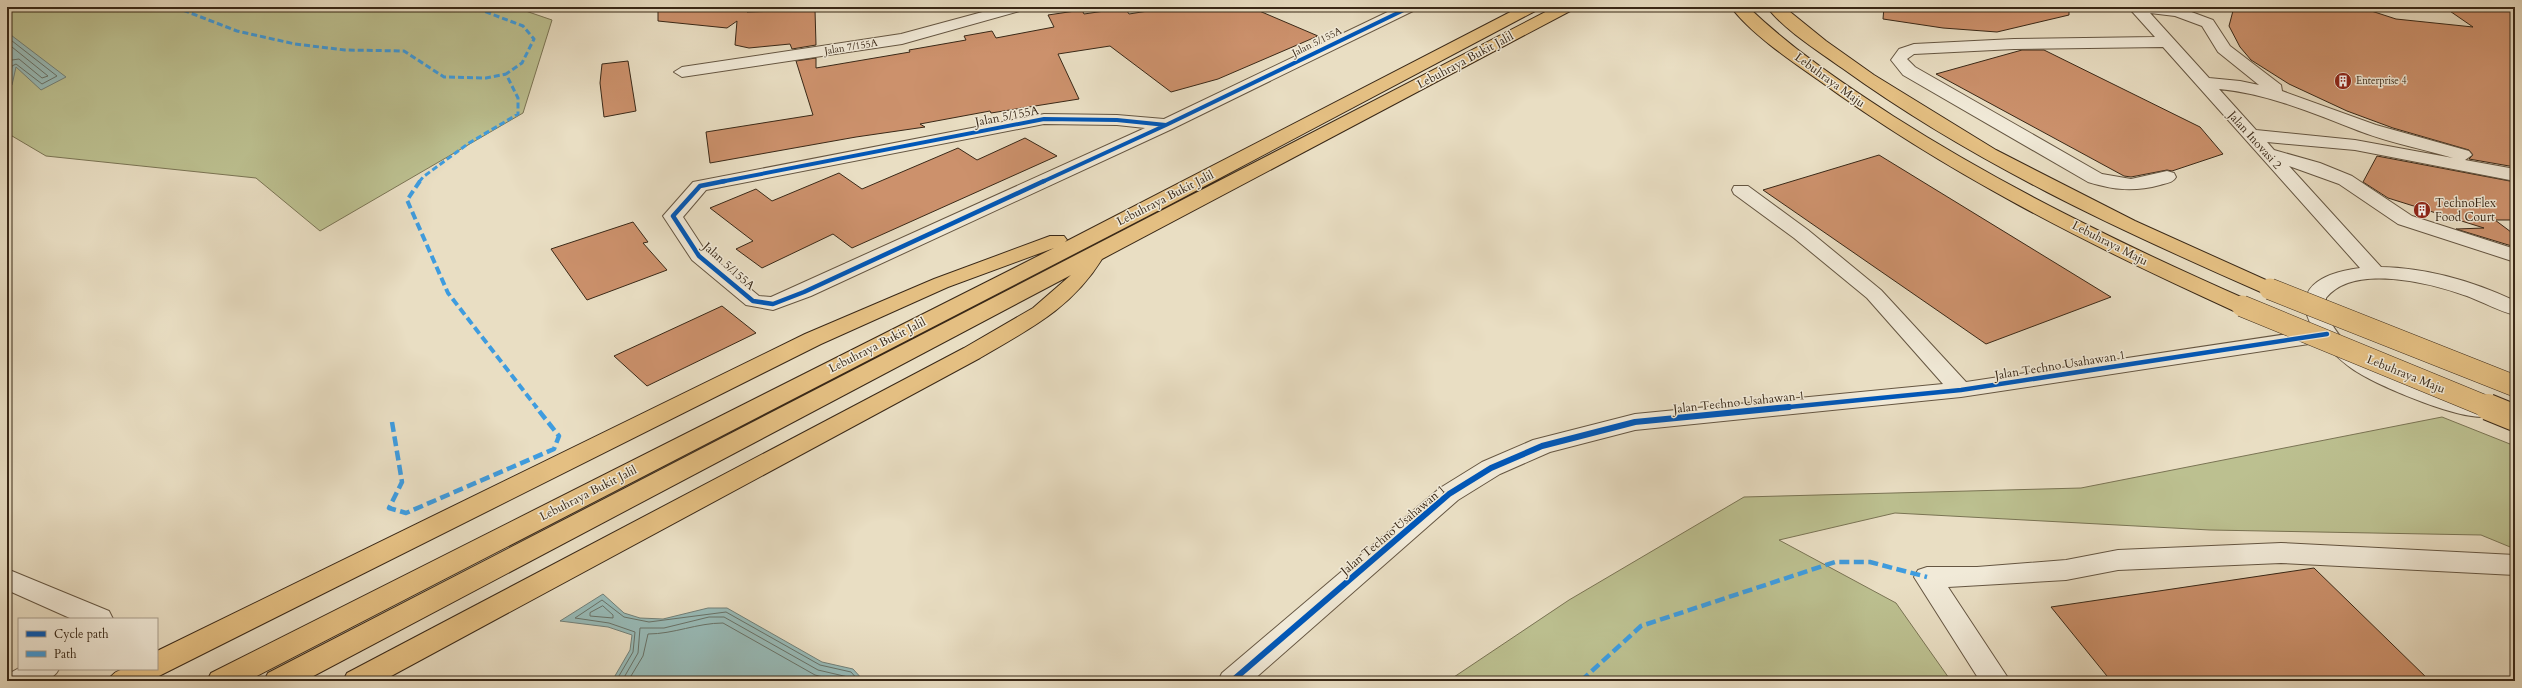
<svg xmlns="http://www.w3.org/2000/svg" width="2522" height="688" font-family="Cardo,serif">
<rect width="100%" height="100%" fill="#e9dec3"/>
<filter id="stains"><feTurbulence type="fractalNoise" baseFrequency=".005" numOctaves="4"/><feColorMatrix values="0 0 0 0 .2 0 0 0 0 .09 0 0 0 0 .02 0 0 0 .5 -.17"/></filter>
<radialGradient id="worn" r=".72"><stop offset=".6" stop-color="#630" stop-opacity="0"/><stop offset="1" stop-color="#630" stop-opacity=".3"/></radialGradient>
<path fill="#bcc090" stroke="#7a7454" d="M7 7H514L552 20 523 113 320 231 256 178 46 156 7 133Z
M2442 417 2515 446V549L2481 535 2210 530 1895 513 1779 540 1896 603 1951 681H1448L1569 600 1744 497 2081 488Z"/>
<path fill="#98bbb8" stroke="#728078" d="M7 32 66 77 41 90 16 67 12 85 7 81Z
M603 594 624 613 640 618 663 619 708 608H727L822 662 853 669 864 681H612L630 650 632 635 608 627 560 621Z"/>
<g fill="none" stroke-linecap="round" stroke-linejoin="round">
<path stroke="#687268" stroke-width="1" d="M7 37 57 76 42 84 16 64 12 66 10 77 7 78
M7 43 48 76 42 78 19 59 12 60 7 65
M603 606 613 615V618L590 616V613Z
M616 681 633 652 635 632 609 623 575 618 602 600 624 617 649 622 726 612 820 665 851 672 859 681
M622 681 638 653 640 628H664L709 617H724L818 670 848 677 852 681
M628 681 643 656 648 634C674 634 697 623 723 623L815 675 839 681"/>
</g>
<path fill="#cc916c" stroke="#392817" d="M658 7H753L747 12 815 10 816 45 792 49 790 44 749 48 735 45 737 21 727 28 658 21Z
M1173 7H1250L1318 36 1218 79 1171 92 1110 46 1058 54 1079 99 991 113 990 111 920 124 925 127 856 137 710 163 706 132 813 115 796 61 816 58V68L910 52 909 50 966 40 964 36 992 31 996 38 1054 27 1048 15 1082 10 1084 14 1125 8 1129 14Z
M1884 7H2069V15L1997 32 1943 28 1883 19Z
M2234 7H2359L2396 19 2473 27 2444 7H2501L2515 11V167L2469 159 2473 155 2469 150 2393 128 2347 111 2289 84 2251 60 2240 47 2229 26Z
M2022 50H2044L2200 127 2223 154 2172 171 2167 170 2131 177 2124 176 1936 74Z
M628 61 636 111 604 117 600 83 602 64Z
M1025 138 1057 156 852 248 833 234 762 268 736 249 753 241 710 208 756 189 772 201 839 173 862 189 958 148 977 160Z
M1879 155 2111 297 1986 344 1763 190Z
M2377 156 2515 182V220H2495L2515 235V247L2456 229 2484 228 2388 198 2363 182Z
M633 222 648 242 643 243 667 270 587 300 551 249Z
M722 306 756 333 647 386 614 356Z
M2314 568 2430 681H2111L2051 607Z"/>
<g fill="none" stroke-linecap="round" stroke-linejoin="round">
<defs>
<path id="minor" d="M1001 7H1026L1023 10 902 44 682 77 674 72 682 67 901 34Z
M1398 7H1418L1415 10 1172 129 811 296 773 310 746 305 692 260 663 216 693 182 1044 114 1117 115 1164 119ZM1044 124 1117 125 1145 128 771 297 759 296 706 252 683 217 706 190Z
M2128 7H2178L2213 20 2230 46 2281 85 2282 91 2376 125 2469 151 2472 155 2465 160 2515 169V181L2355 150 2267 142 2274 150 2320 163 2352 176 2412 216 2515 249V262L2398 224 2339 184 2289 166 2381 267C2427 268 2473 281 2515 301V315C2498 311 2483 302 2467 296 2431 283 2353 263 2326 298 2324 363 2441 392 2490 406L2494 411 2490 416C2465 423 2381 387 2357 372 2344 364 2333 353 2322 342L1961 397 1635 430 1550 452 1500 474 1458 500 1252 681H1218L1222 673 1440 488 1482 462 1533 440 1635 414 1943 384 1867 298 1794 238 1734 194 1732 190 1734 186H1748L1808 230 1881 290 1966 382 2314 330C2289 288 2322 273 2360 268L2163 47 2014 49 1914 54 1907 59 1915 67 2102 174 2131 179 2167 171 2174 173 2176 177C2173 183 2166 183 2160 185 2134 192 2114 190 2088 182L1903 75 1891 60 1899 49 1914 44 2014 39 2155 37ZM2150 13 2175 16 2202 26 2218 52 2259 85 2240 81 2209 78ZM2219 89C2270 94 2315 114 2362 132 2391 143 2423 149 2453 158L2355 140 2256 130Z
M2281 543 2515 555V575L2281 563 2118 570 2066 580 1948 587 2010 681H1980L1914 577 1918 570 1927 567H1977L2066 560 2118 550Z
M7 569 109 611 113 619H72L7 590Z
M19 668V669H59C50 687 25 681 7 681L10 673Z"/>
<path id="highway" d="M1520 7H1540L1537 10 1169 205 247 681H207L211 673 1054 248 948 287 821 344 149 681H108C117 663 139 669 157 669V651L805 334 934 279 1050 236H1064L1067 240 1065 242Z
M1555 7H1575L1572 10 1102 259C1071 309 1029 329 980 358L382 681H343L347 673 964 348 1033 308 1071 275 304 681H264L268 673Z
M1731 7H1748C1792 49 1842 83 1893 116 2006 188 2127 247 2250 301L2253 306 2250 311 2242 312 2234 311C2089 245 1946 173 1817 79 1791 61 1749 32 1731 7Z
M1767 7H1784L1826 41 1874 75 1996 150 2135 221 2277 285 2280 289 2277 293 2270 295 2263 293C2117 229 1972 162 1842 68 1821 53 1782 28 1767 7Z"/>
</defs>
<use href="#minor" stroke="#655642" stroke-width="2"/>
<use href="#highway" stroke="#392817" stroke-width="2"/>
<use href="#minor" fill="#f1ead8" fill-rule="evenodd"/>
<use href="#highway" fill="#e4bf82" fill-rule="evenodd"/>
<defs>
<path id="highway-bridge-far1" d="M2270 289 2515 386
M2242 306 2490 408"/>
<path id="highway-bridge" d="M2488 407 2515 418"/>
</defs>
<use href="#highway-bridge-far1" stroke="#392817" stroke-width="22" stroke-linecap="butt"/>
<use href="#highway-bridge" stroke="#392817" stroke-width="28" stroke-linecap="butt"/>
<use href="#highway-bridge-far1" stroke="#e4bf82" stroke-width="21"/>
<use href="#highway-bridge" stroke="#e4bf82" stroke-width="26"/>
<path stroke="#3e9cdf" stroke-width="3" stroke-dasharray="6 3" stroke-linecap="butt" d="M175 7 237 31 295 44 345 50 404 51 444 77 486 78 506 74
M419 182 423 177 469 143 518 114V98L506 74 522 63 534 39 523 26 473 7"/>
<path stroke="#3e9cdf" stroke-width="4" stroke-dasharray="8 4" stroke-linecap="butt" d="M420 181 407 200 448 293 537 408"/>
<path stroke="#3e9cdf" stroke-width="4.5" stroke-dasharray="10 4.5" stroke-linecap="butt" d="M392 422 402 482 389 508 406 513 554 449 559 436 536 407
M1581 681 1641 626 1835 562H1870L1927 577"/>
<defs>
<path id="cycleway-far2" d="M1166 125 1410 7
M720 182 1044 119 1117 120 1166 125
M1042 182 1166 125"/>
<path id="cycleway-far1" d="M725 181 700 186 673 216 699 256 753 301 773 304 804 292 1044 181
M1779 408 1961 390 2327 334"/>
<path id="cycleway" d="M1232 681 1449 494 1491 468 1542 446 1635 422 1789 407"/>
</defs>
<use href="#cycleway-far2" stroke="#f1ead8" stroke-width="6"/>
<use href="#cycleway-far1" stroke="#f1ead8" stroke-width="7"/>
<use href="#cycleway" stroke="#f1ead8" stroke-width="8"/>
<use href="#cycleway-far2" stroke="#0057b8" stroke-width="4"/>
<use href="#cycleway-far1" stroke="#0057b8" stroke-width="4.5"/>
<use href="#cycleway" stroke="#0057b8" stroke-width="6"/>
</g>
<defs>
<symbol id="building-disc" viewBox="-11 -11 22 22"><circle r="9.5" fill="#8f2418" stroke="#f1ead8"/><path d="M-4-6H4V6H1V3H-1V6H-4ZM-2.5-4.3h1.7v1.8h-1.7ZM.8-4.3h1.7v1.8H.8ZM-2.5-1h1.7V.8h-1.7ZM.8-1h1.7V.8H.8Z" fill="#fff"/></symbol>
</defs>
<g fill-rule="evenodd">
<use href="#building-disc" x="2333" y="71" width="20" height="20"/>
<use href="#building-disc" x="2412" y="200" width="20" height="20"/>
</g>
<g text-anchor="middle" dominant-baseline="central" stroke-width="3" stroke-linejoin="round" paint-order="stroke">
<g font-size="10" fill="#392817" stroke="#f1ead8">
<text transform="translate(1317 42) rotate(-26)">Jalan 5/155A</text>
<text transform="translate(851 47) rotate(-9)">Jalan 7/155A</text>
</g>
<g font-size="10" fill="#392817" stroke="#f1ead8" text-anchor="start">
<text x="2356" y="81">Enterprise 4</text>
</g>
<g font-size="12" fill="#392817" stroke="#f1ead8">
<text transform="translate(1465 60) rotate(-28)">Lebuhraya Bukit Jalil</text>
<text transform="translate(1830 80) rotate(36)">Lebuhraya Maju</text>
<text transform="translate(1007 116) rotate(-11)">Jalan 5/155A</text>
<text transform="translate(2255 140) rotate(48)">Jalan Inovasi 2</text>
<text transform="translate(1165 198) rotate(-27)">Lebuhraya Bukit Jalil</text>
<text transform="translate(2110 243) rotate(27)">Lebuhraya Maju</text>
<text transform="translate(729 266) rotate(42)">Jalan 5/155A</text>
<text transform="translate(877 345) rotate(-27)">Lebuhraya Bukit Jalil</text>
<text transform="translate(2060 365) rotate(-9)">Jalan Techno Usahawan 1</text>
<text transform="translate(2406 374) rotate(22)">Lebuhraya Maju</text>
<text transform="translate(1739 402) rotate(-6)">Jalan Techno Usahawan 1</text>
<text transform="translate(588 493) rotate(-27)">Lebuhraya Bukit Jalil</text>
<text transform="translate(1393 530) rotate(-40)">Jalan Techno Usahawan 1</text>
</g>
<g font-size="12" fill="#392817" stroke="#f1ead8" text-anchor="start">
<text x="2435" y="203">TechnoFlex<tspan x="2435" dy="14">Food Court</tspan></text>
</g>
</g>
<rect width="2522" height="688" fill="none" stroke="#e9dec3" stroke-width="24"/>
<rect x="8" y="8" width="2506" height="672" fill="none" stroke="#392817" stroke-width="2"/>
<rect x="12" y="12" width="2498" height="664" fill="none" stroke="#392817"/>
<rect x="18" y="618" width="140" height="52" fill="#f1ead8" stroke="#a79c8b"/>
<rect x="26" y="631" width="20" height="6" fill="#0057b8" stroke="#a79c8b"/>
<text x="54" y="638" font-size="12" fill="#392817">Cycle path</text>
<rect x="26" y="651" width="20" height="6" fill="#3e9cdf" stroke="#a79c8b"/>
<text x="54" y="658" font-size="12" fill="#392817">Path</text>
<rect width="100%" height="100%" filter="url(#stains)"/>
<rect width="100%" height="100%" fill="url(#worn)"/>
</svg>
